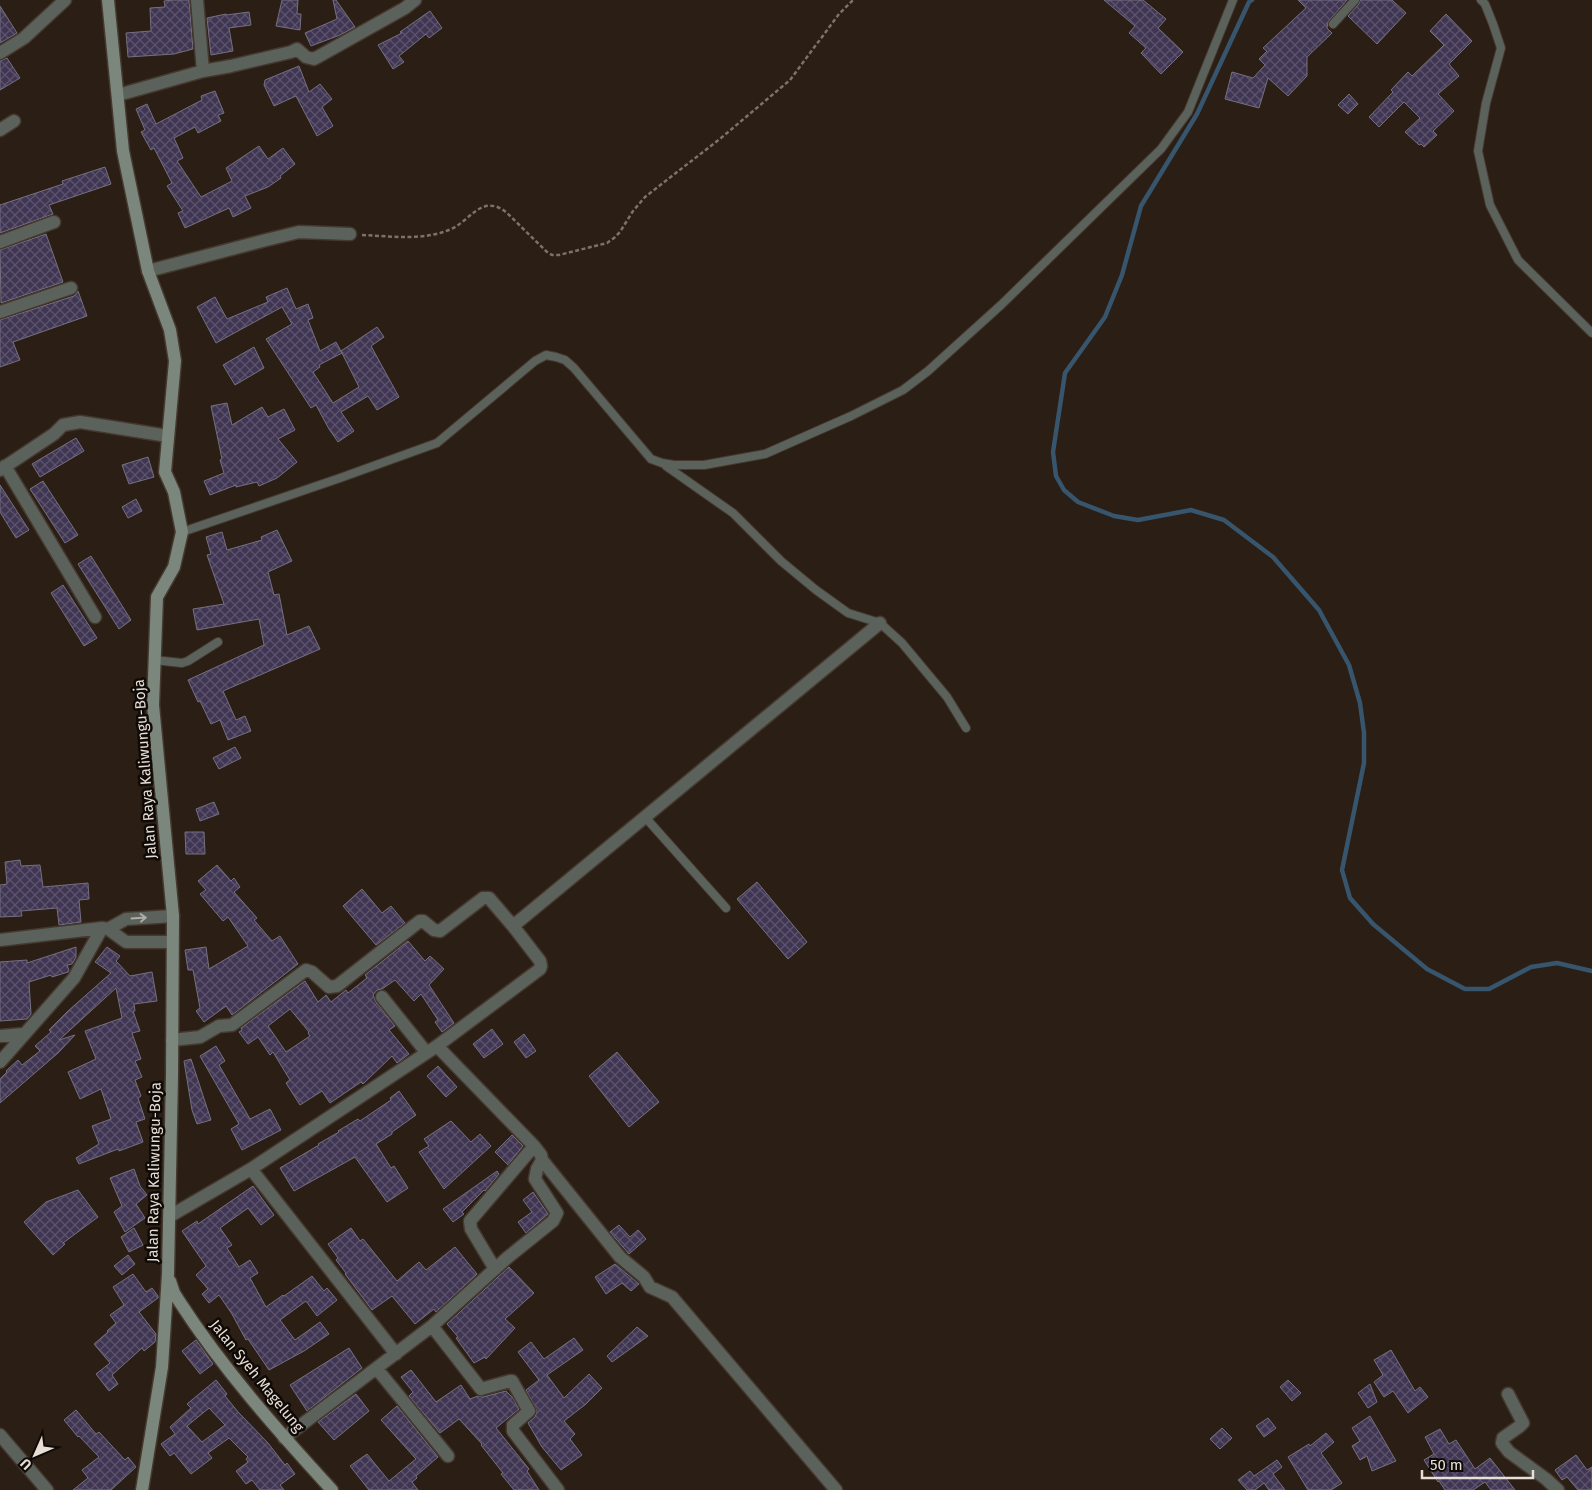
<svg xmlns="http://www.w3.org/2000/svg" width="1592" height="1490" font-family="'Fira Sans',sans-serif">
<defs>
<pattern id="building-cross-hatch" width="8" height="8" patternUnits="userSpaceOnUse" patternTransform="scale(1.25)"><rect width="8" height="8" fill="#403654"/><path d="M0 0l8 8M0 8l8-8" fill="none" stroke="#5c536c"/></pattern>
</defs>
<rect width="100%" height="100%" fill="#2b1e14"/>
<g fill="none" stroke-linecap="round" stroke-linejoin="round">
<path stroke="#37556c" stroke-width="4.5" d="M1252 0 1249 2 1197 114 1141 206 1122 275 1105 317 1065 373 1053 452 1056 476 1064 490 1078 502 1114 516 1138 520 1191 510 1224 520 1273 557 1319 610 1349 665 1360 703 1364 733V763L1342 870 1350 898 1373 924 1427 969 1465 989H1489L1531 967 1557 963 1592 971"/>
</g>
<path fill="url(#building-cross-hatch)" stroke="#757081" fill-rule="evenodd" d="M173 0H189L193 49 174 54 128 57 126 33 151 31 150 8 165 7 164 1Z
M282 0H298L297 14H301L300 30 276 26Z
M333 0H336L355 27 340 35 311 46 305 33 337 19Z
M1104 0H1143L1166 19 1158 28 1183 52 1161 74 1141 53 1146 48 1129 33 1135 26Z
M1298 0H1347L1328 22 1327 28 1332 33 1307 57V76L1288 96 1268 78 1259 108 1225 99 1232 72 1253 78 1265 65 1259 59 1267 51 1263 48 1306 8Z
M1360 0H1392L1406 13 1377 44 1348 16 1359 4Z
M0 6 17 33 0 43Z
M430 11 442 28 429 38 426 34 399 56 404 62 393 69 378 45 402 33 400 32Z
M249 12 251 25 229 28 233 51 211 55 207 18 226 14V15Z
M1446 14 1472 41 1449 64 1459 76 1438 94 1454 111 1433 131 1437 135 1424 147 1421 144 1419 145 1405 132 1420 118 1404 102 1379 127 1369 117 1393 92 1391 90 1408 72 1412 76 1444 45 1430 31Z
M7 58 20 78 0 90V61Z
M299 66 309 92 320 84 332 99 322 107 333 126 317 136 296 96 274 106 264 85 265 80Z
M215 91 224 113 218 115 221 121 198 133 195 127 174 138 183 158 177 161 201 197 232 181 226 168 259 146 268 159 283 148 295 164 280 176 281 178 268 187 245 196 251 208 233 217 229 208 185 228 178 213 183 211 167 186 172 183 154 148 151 150 141 132 145 130 136 109 147 104 156 124 202 100 201 96Z
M1349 94 1358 104 1348 114 1338 105Z
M105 167 111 184 49 205 53 214 0 233V205L63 184 62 181Z
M46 234 63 282 1 303 0 250Z
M287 288 296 309 308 304 313 318 308 320 320 351 336 342 342 353 341 351 377 327 384 337 371 346 399 397 377 410 368 396 341 412 354 431 338 442 329 429 316 405 311 408 266 339 292 324 282 307 216 343 197 307 215 297 227 319 268 302 266 297ZM342 353 359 387 333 403 313 372 320 367 319 365Z
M78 291 87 316 13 342 20 360 0 367V320L74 296Z
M254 347 264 368 235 385 223 365Z
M227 403 232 425 262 407 268 417 284 409 295 430 278 439 297 462 277 478 259 486 257 482 236 487V485L210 495 204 481 224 473 220 460 222 459 211 406Z
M76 438 84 451 40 477 32 464Z
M148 457 154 477 129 484 122 465Z
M43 481 78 535 65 543 30 489Z
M0 485 29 530 16 538 0 512Z
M136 499 142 511 128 518 122 507Z
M277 530 292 561 268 572 274 595 279 594 287 635 309 626 320 649 223 691 236 720 245 716 251 731 228 740 220 720 211 724 200 701 198 702 188 680 264 645 259 619 197 630 193 609 224 604 207 555 211 554 206 537 222 532 227 550 262 540 261 537Z
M91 556 131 620 119 629 78 564Z
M63 585 97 638 84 646 51 593Z
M235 747 241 758 219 769 213 758Z
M214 802 219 814 200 821 196 809Z
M185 832H204L205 854H186Z
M20 860 21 866 40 865 43 887 88 883 89 899 79 900 81 922 59 925 57 908 21 911 22 916 0 917V885L7 884 5 862Z
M217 865 231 881 234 878 240 887 234 892 257 918 254 920 272 941 280 936 298 964 232 1015 226 1006 204 1022 196 1011 200 1008 193 970H188L185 950 206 947 209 969 248 946 228 917 223 921 200 894 206 890 198 881Z
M757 882 807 942 788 959 737 899Z
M362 889 382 913 391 906 405 923 376 945 343 906Z
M408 941 425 961 430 956 444 969 429 985 454 1023 442 1032 435 1022 438 1020 421 994 414 1001 395 980 382 989 377 990 373 995 376 1002 395 1026 389 1030 409 1054 397 1063 392 1056 363 1084 361 1082 330 1103 322 1091 300 1105 286 1083 290 1080 273 1052 270 1055 258 1037 248 1044 239 1032 242 1030 241 1028 305 981 318 1002 326 995 331 1002 346 990 348 993 367 978 365 975ZM290 1009 309 1032 308 1033 310 1036 286 1052 268 1026Z
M76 947V957L72 964 67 965 69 970 68 972 52 977 51 975 29 982 31 1014 27 1019 0 1021V962L27 960V963Z
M107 947 120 956 116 961 130 976 152 972 157 1001 134 1004 135 1011H133L140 1031 132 1033 141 1059 135 1061 142 1077 135 1080 141 1096 138 1098 145 1119 136 1122 143 1142 119 1151 118 1149 79 1164 76 1158 99 1144 92 1126 111 1119 101 1089 80 1099 68 1072 96 1059 85 1031 122 1018 116 988 59 1040 75 1035 58 1053 0 1103V1079L7 1072 6 1071 18 1060 22 1065 40 1051 35 1046 51 1032 49 1030 68 1011 111 973 95 962Z
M492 1029 503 1044 484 1058 473 1044Z
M524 1034 536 1051 526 1058 514 1042Z
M216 1046 225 1061 219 1065 250 1119 270 1109 281 1130 242 1150 231 1129 239 1124 200 1056Z
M617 1052 659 1102 629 1127 589 1076Z
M191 1059 211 1120 197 1124 192 1110 184 1061Z
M438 1066 457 1087 446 1097 427 1076Z
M399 1091 416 1115 392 1132V1134L376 1144 391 1168 394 1166 408 1188 387 1202 355 1157 294 1191 280 1168 319 1145 318 1144 339 1132 338 1131 358 1119 360 1121 391 1100 390 1098Z
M451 1121 471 1142 480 1134 491 1146 444 1189 419 1152 429 1146 424 1139Z
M512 1135 523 1146 508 1165 495 1152Z
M134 1169 140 1186 147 1195 136 1204 145 1218 125 1232 114 1212 122 1206 110 1178Z
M497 1171 499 1174 485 1191 484 1190 462 1212 464 1214 453 1222 443 1209Z
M253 1186 274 1215 261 1225 248 1208 220 1228 232 1245 227 1248 239 1267 250 1260 258 1273 250 1278 266 1307 283 1295 284 1296 312 1276 324 1291 327 1288 337 1300 317 1316 306 1301 280 1320 295 1340 320 1322 329 1334 304 1351 269 1370 248 1339 246 1340 232 1314 219 1295 209 1303 202 1294 208 1289 196 1275 206 1266 182 1231 197 1221 198 1224Z
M78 1190 98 1217 63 1243 65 1244 53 1255 24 1222 46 1202Z
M533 1192 548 1214 526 1233 518 1222 532 1212 523 1200Z
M619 1225 630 1237 638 1230 646 1239 629 1254 610 1232Z
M134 1228 143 1245 129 1252 121 1237Z
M351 1228 360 1241 363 1239 397 1281 419 1262 426 1270 455 1247 477 1274 436 1312 434 1309 415 1324 392 1296 372 1310 345 1274 346 1273 336 1260 338 1258 328 1244Z
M128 1255 135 1264 122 1275 114 1266Z
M615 1264 639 1284 631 1291 622 1283 606 1294 595 1277Z
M509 1267 534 1293 505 1319 515 1328 486 1359 485 1357 474 1363 456 1338 458 1337 447 1324Z
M133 1274 146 1292 152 1288 158 1296V1298L139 1312 156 1334 155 1342 144 1351 142 1348 112 1375 118 1384 109 1391 96 1374 110 1363 94 1344 108 1332 107 1331 116 1323 110 1315 124 1305 113 1287Z
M637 1327 648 1336 612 1362 607 1356Z
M574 1338 583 1350 547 1375 564 1398 589 1374 602 1388 586 1404 564 1421 575 1434 570 1439 582 1455 561 1470 542 1447 528 1423 535 1417 537 1411 526 1390 539 1380 518 1352 531 1342 544 1359Z
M196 1340 213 1364 200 1374 182 1351Z
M349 1348 362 1368 307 1411 290 1385Z
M1391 1350 1415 1391 1420 1387 1428 1397 1408 1413 1393 1391 1384 1397 1374 1382 1383 1375 1374 1360Z
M411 1370 436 1402 461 1385 470 1399 478 1396 483 1397 506 1391 513 1398 519 1409 496 1428 529 1469 527 1471 539 1490H514L501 1474 503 1473 481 1445 482 1444 459 1419 440 1433 409 1396 413 1392 401 1377Z
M216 1380 227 1394 225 1396 239 1413 268 1443 285 1465 287 1463 295 1474 280 1485 284 1490H260L252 1480 246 1484 236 1471 248 1462 246 1459 248 1457 229 1438 208 1453 212 1458 191 1474 174 1453 170 1456 161 1444 175 1434 170 1427 191 1408 187 1404ZM209 1408 225 1425 202 1442 187 1426Z
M1288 1380 1301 1393 1292 1401 1280 1387Z
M1370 1384 1377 1402 1368 1408 1358 1393Z
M356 1394 369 1411 334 1440 318 1422Z
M397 1406 438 1457 416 1476 417 1478 412 1482 418 1490H369L350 1466 367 1454 389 1481 416 1459 381 1420Z
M76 1410 96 1434 99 1432 125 1460 128 1457 136 1467 111 1490H73L88 1478 82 1470 99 1457 79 1436 78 1437 64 1420Z
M1370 1416 1396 1461 1372 1471 1367 1456 1360 1460 1352 1446 1360 1441 1352 1428Z
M1268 1418 1276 1428 1264 1437 1256 1426Z
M1222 1428 1232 1438 1220 1449 1210 1439Z
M1440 1429 1449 1444 1456 1440 1475 1469 1490 1458 1515 1490H1491L1485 1482 1473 1490H1445L1439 1481 1438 1482 1424 1460 1434 1454 1425 1437Z
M1326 1433 1334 1442 1321 1453 1342 1483 1331 1490H1308L1288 1457 1309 1444 1310 1446Z
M1576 1455 1587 1470 1592 1467V1490H1578L1567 1477 1562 1480 1555 1470Z
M1277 1460 1282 1467 1273 1474 1285 1490H1269L1264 1483 1255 1490H1247L1238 1480 1250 1471 1254 1476Z"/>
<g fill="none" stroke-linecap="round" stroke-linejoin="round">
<defs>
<path id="lane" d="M1481 0 1485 4 1493 24 1501 48 1486 103 1478 151 1490 205 1518 260 1592 333
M1333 24 1355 0
M666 466 733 513 781 561 816 590 848 613 880 623 902 643 947 697 966 728
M182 532 340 478 437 443 535 361 546 355 556 357 565 360 574 368 651 459 662 463 674 465H704L765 454 851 416 903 390 928 371 1001 305 1161 149 1188 112 1233 0
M154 660 182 663 188 661 218 642
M645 817 726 908"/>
<path id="street" d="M197 0 203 71
M0 53 24 38 65 0
M118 95 203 71 231 66 291 52 297 49 306 57 314 59 405 8 415 0
M0 130 14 121
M0 242 54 222
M148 271 266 240 299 232 350 234
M0 312 71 288
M5 466 95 617
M0 470 54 434 63 425 80 422 168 436
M108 929 126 919 173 916
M0 940 102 928 108 929 126 942H172
M382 997 426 1052
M0 1036 23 1034
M172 1040 200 1037 219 1026 232 1025 306 970 312 972 329 987 337 986 420 921H423L434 930 440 931 483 898H489L513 926
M437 1046 540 969 541 966 540 961 513 926 880 623
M0 1062 74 978 102 928
M542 1160 620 1257 644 1277 650 1287 672 1297 836 1490
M251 1169 396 1354
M170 1216 251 1169 437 1046 534 1146 541 1155 542 1160 537 1169 535 1179 557 1213 553 1221 507 1258 432 1326 284 1438
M495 1269 471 1229 470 1221 534 1146
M432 1326 481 1389 510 1381H512L529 1411 513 1425V1431L558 1490
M377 1369 448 1456
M1508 1394 1523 1423 1520 1426 1503 1438 1502 1443 1509 1452 1546 1479 1558 1490
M0 1435 47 1490"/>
<path id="secondary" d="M108 0 123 151 148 271 170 330 175 361 165 472 174 492 182 532 174 567 157 597 153 705 173 916 172 1075 168 1274 162 1367 142 1490
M170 1281 174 1293 179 1301C223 1369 277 1430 332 1490"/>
</defs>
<use href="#lane" stroke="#45392f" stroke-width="10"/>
<use href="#street" stroke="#45392f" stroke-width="15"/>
<use href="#secondary" stroke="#45392f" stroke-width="15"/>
<path stroke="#7d7269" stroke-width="2.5" stroke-dasharray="4 2.5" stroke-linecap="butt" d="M362 235C391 236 421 241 449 230 470 222 481 193 506 212L547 252 552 255H559L607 243 614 238 620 232 633 211 645 197 721 138 790 80 839 14 853 0"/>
<use href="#lane" stroke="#5b625c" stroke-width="8"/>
<use href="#street" stroke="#5b625c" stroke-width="12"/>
<use href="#secondary" stroke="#7b867d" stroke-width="12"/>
</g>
<defs><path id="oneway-shaft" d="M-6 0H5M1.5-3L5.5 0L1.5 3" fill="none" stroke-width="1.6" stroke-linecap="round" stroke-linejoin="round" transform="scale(1.25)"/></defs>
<use stroke="#afaca6" href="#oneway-shaft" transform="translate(139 918) rotate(-4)"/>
<g text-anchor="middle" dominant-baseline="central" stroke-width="5" stroke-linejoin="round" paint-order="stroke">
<g font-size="15" fill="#e7ded7" stroke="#0f0a06">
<text transform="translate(145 769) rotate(-94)">Jalan Raya Kaliwungu-Boja</text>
<text transform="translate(154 1172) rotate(-89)">Jalan Raya Kaliwungu-Boja</text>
<text transform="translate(257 1376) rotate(51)">Jalan Syeh Magelung</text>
</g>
</g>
<g transform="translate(35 1455) rotate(225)" stroke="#0f0a06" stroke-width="4" paint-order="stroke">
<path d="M0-4L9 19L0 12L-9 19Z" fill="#e7ded7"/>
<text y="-8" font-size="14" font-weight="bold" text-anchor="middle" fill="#e7ded7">U</text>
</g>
<path d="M1422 1470v8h111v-8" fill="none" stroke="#e7ded7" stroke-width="2.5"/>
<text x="1430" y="1470" font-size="15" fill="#e7ded7" stroke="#0f0a06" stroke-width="4" paint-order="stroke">50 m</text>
</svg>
